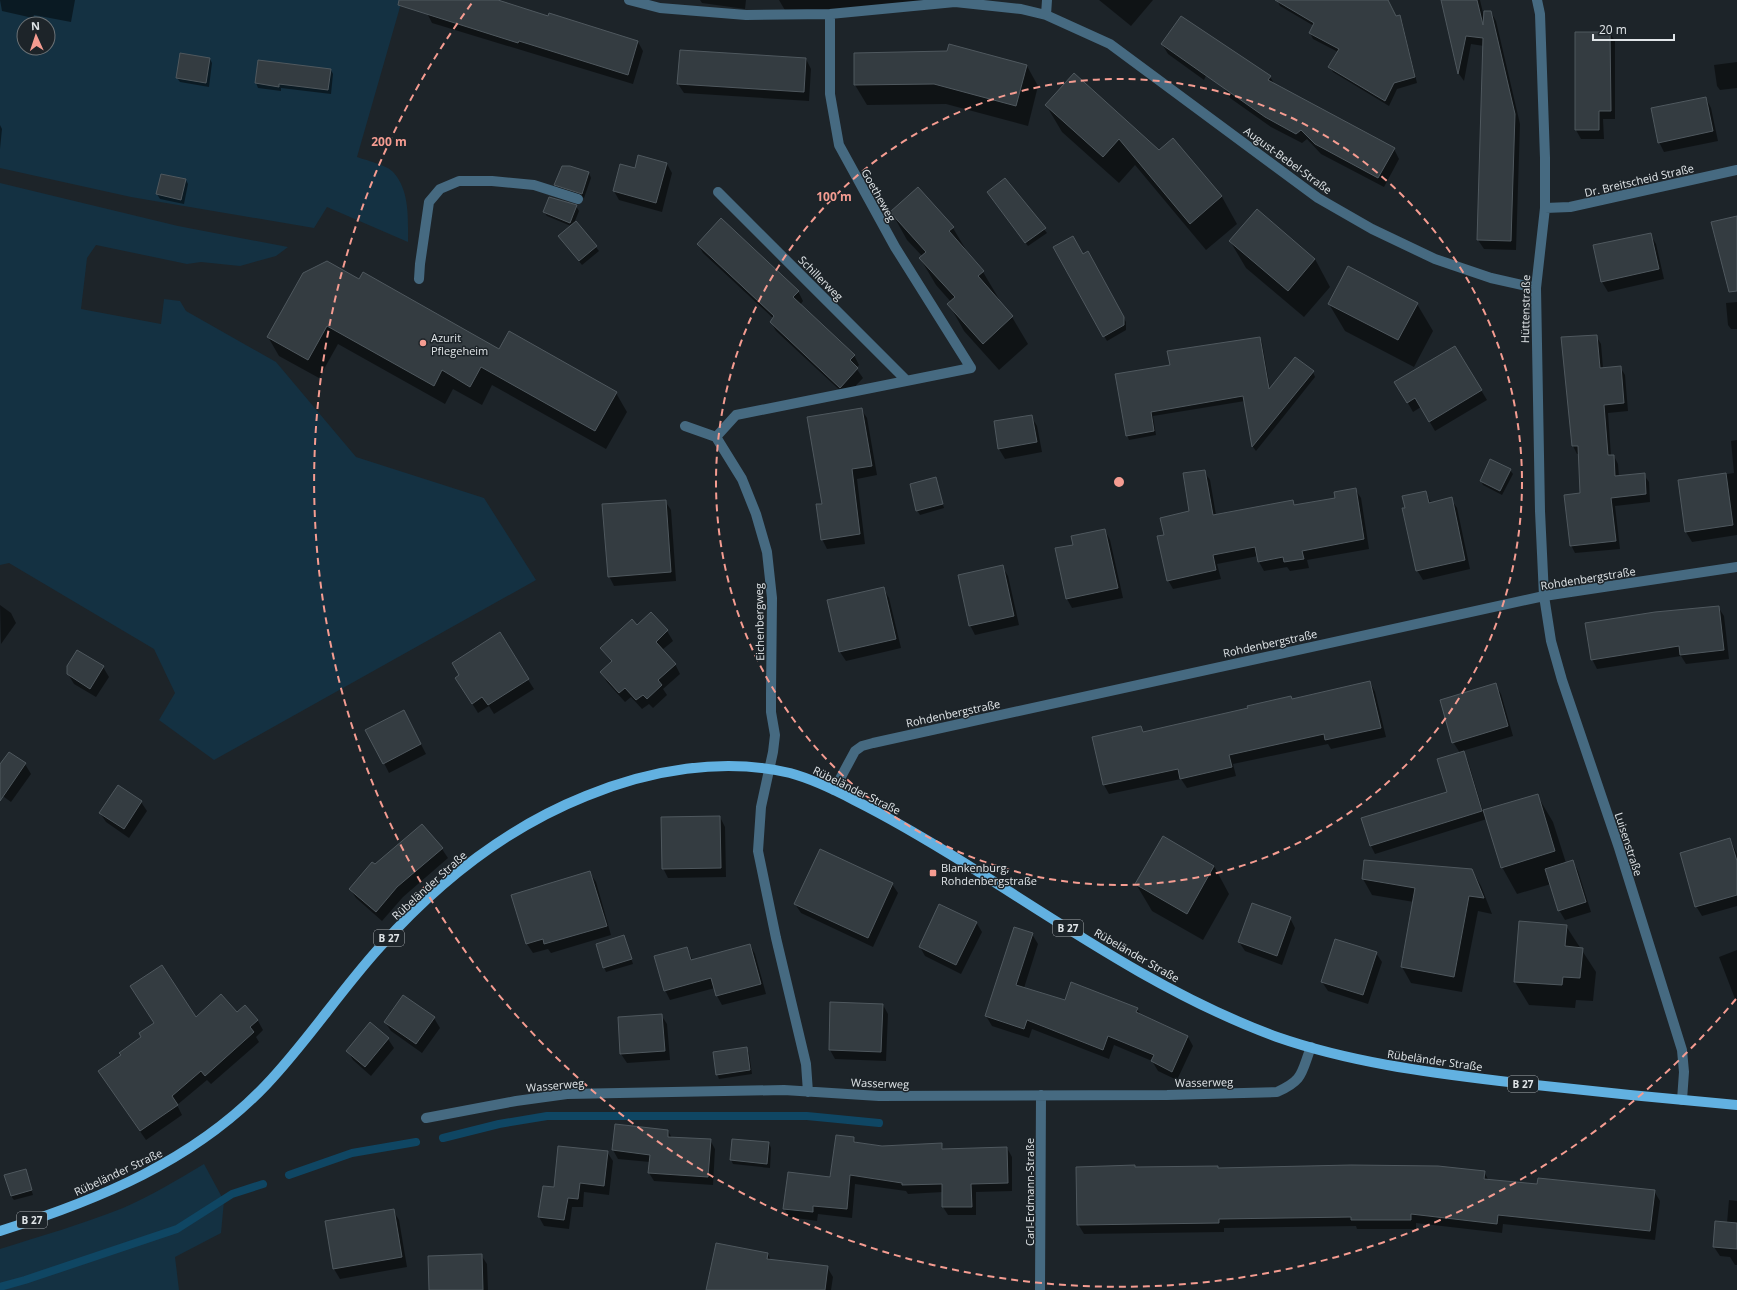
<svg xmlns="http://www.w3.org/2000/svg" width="1737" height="1290" font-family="'Open Sans',sans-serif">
<rect width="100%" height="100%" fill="#1d2429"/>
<path fill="#143142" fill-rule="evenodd" d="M0 0H402L357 157C365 160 386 165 392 171 410 189 408 218 408 242L327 207 314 228 131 197 0 168ZM24 24H48V48H24Z
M0 183 178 226 288 247 276 256 240 266 201 262 187 264 96 245 87 258 81 309 161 324 164 299 180 301 186 311 276 362 356 457 484 498 536 580 214 760 159 720 175 693 154 649 9 563 0 565Z
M204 1164 224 1201 221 1233 175 1257 179 1290H0V1249C41 1236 83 1224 123 1208 151 1196 177 1180 204 1164Z"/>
<path fill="#0007" d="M0 0H75L71 22 34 15 33 18 2 11Z
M431 0H494L572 25 573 21 638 42 643 51 633 84 432 23 427 13Z
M700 0H746L745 9 702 3Z
M779 0H984V1L786 12Z
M1099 0H1153L1131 26Z
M1277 0H1387L1395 17 1399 16 1402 21 1417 83 1397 89 1389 106 1333 72 1330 67 1338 52 1313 39 1310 33 1314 26 1280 6Z
M1442 0H1480L1484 17 1491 12 1496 21 1520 124 1516 250 1484 249 1478 240 1484 46 1471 44 1464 81 1459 74Z
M1576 33H1610L1615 41V119H1603L1604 139H1581L1576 130Z
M1162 44 1219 48 1204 80 1168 54Z
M210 59 212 63 209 87 180 82 177 78Z
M806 59 811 69 809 101 684 93 678 84Z
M258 61 331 70 333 74 331 94 281 88V91L258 88 256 83Z
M1737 62V88L1720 90 1717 86 1714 65Z
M1027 66 1038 86 1028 126 946 104 867 105 855 85Z
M1270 77 1275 85 1394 149 1399 159 1384 187 1321 154 1307 139 1302 143 1271 127 1230 98 1224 88Z
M1706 98 1711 108 1718 141 1664 152 1659 142Z
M1046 105 1159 151 1173 139 1222 197 1237 224 1206 250 1135 165 1119 183 1062 132Z
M0 125 2 129 0 149Z
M667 164 672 173 662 212 619 200 614 191 636 169Z
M570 167 589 173 591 178 584 198 558 189 555 184Z
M1005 179 1047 233 1028 246 991 197Z
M186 180 188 184 184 204 160 199 157 194Z
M576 206 579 211 575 221 599 251 582 265 559 236 571 226 547 216 544 212Z
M892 213 953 228 969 255 983 272 999 299 997 300 1012 317 1028 344 999 370 964 331 949 304 951 302 936 285 920 258 922 256 907 240Z
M1650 234 1656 244 1664 279 1608 292 1602 282 1595 246Z
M1230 241 1315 259 1330 287 1304 317 1246 268Z
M698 244 798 291 803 301 800 305 854 355 859 365 856 368 863 378 846 396 776 331 771 322 774 319 703 253Z
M1054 248 1082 255 1087 253 1126 322V330L1107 341Z
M359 280 500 350 616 393 627 412 606 449 492 385 482 405 453 389 445 404 338 344 319 378 279 356 268 337Z
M1737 302V329H1731L1728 325 1726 303Z
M1329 304H1417L1433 331 1414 367 1345 331Z
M1596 336 1601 344 1603 368 1620 367 1625 375 1628 411 1608 413 1611 456H1614L1618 464 1619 477 1644 475 1649 482 1650 502 1615 506 1620 549 1575 553 1571 545 1581 494 1579 454H1577L1573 446 1562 337Z
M1260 338 1262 342 1270 389 1313 372 1315 377 1256 451 1253 447 1245 401 1153 416 1156 435 1129 440 1127 435 1171 365Z
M1455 347 1487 400 1435 431 1421 407 1413 412 1396 382Z
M861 409 867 418 877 475 857 479 865 544 827 549 822 539 823 504Z
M1031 416 1037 426 1042 452 1005 459 999 449 995 422Z
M1737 440V535L1692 542 1686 532 1679 481 1734 473 1731 441Z
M1510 470 1513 474 1502 495 1483 485 1481 481Z
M1204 471 1210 480 1216 515 1292 501 1295 506 1336 499 1355 489 1361 498 1369 549 1307 560 1309 568 1290 571 1287 567 1264 571 1259 562 1258 556 1217 564 1221 579 1173 589 1168 580 1165 535 1190 512Z
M935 479 944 508 920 515 917 510Z
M1426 492 1431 503 1451 499 1457 508 1470 569 1423 580 1417 570 1406 508Z
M665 501 671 510 676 581 614 586 609 576Z
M1105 530 1110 540 1123 598 1072 608 1067 599 1056 549 1074 545Z
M1002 566 1008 576 1019 625 975 635 970 625Z
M883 588 889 598 901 648 846 661 840 652Z
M0 605 11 613 16 623 1 644Z
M1718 607 1724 616 1729 659 1686 664 1681 656 1597 669 1592 659Z
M651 613 667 631 673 641 662 650 675 664 680 674 663 689 667 695 653 708 649 704 642 709 631 697 625 702 607 682 601 672 612 662 602 648 637 626Z
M499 634 534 689 494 714 489 706 478 713 462 687Z
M103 667 109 677 96 697 74 684 68 674Z
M1370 682 1375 692 1386 737 1331 749 1328 744 1233 764 1236 776 1187 788 1181 779 1109 794 1104 785 1093 737 1141 727 1144 733Z
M1495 684 1501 694 1513 736 1462 751 1468 761 1483 811 1537 795 1553 822 1566 863 1573 861 1578 871 1591 912 1565 920 1559 910 1551 884 1517 894 1502 867 1487 819 1375 854 1371 846 1362 819 1448 792 1460 753 1453 742Z
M409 721 426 754 389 773 384 763Z
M25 764 31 774 11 802 0 794V766Z
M141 802 147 811 129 838 106 822 100 813Z
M720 817 725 827 726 877 668 878 663 868Z
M422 825 442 849 448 858 403 897 382 921 356 898 350 889 375 865Z
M1730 839 1737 854V906L1702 916 1696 906Z
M1364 861 1472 870 1481 886 1492 914 1478 911 1462 992 1411 983 1402 967 1414 902 1372 895 1363 879Z
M1214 866 1229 894 1203 940 1152 911 1136 884Z
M590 873 596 882 611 935 551 953 548 949 533 953 527 944 513 896Z
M892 884 898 893 873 947 801 913 795 904Z
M1290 918 1295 928 1282 965 1245 951 1239 942Z
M976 922 982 932 961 974 925 956 920 947Z
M1566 926 1596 972 1593 1001 1576 1000 1575 1008 1529 1005 1515 982Z
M1032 934 1038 944 1024 988 1065 1001 1137 1009 1141 1015 1188 1037 1193 1046 1177 1080 1158 1071 1152 1061 1114 1045 1109 1059 1032 1029 1029 1038 992 1026 986 1016Z
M624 936 633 964 606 972 604 967Z
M750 945 755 954 766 994 722 1005 717 996 715 988 670 1000 665 990 687 948 693 961Z
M1737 950V1004L1719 957Z
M1376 953 1382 962 1368 1004 1328 991 1322 982Z
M403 996 434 1018 440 1028 422 1053 391 1031 385 1022Z
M883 1005 888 1014 886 1061 835 1059 830 1050Z
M245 1006 258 1021 263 1030 256 1037 259 1042 211 1084 207 1080 177 1105 182 1115 146 1140 99 1072 122 1056 155 1023 236 1013Z
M661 1015 667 1024 670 1060 627 1063 621 1054 619 1018Z
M370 1024 388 1039 394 1048 371 1076 353 1060 348 1051Z
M746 1048 749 1053 752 1074 719 1079 717 1074Z
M668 1131 672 1138 710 1140 715 1149 713 1185 654 1181 649 1173 650 1162 618 1159 613 1150Z
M854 1138 856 1143 882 1147 941 1144 944 1150 1007 1148 1012 1157V1191L976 1192V1215H948L943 1207V1192L908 1194 906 1191 855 1184 852 1218 818 1214 817 1221 789 1217 784 1208 831 1178Z
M769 1143 771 1148 770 1168 733 1164 731 1160Z
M607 1152 613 1161 609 1195 584 1192 583 1207H572L569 1229 544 1226 539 1217 555 1188Z
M1218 1167 1219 1169 1484 1172 1489 1181 1538 1185 1654 1191 1660 1201 1655 1240 1503 1224 1502 1233 1416 1223V1229H1357L1356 1226 1224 1228V1232L1084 1234 1078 1224 1135 1168Z
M25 1170 33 1195 14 1200 11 1196Z
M1729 1200 1737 1201V1265H1735L1730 1257 1720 1256 1714 1247 1727 1223Z
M393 1210 399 1220 407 1267 340 1279 334 1269 326 1222Z
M768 1254 771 1261 827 1267 833 1277 831 1290H707Z
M481 1255 487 1264 488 1290H430Z"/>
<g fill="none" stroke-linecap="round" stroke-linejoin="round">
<path stroke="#0f4663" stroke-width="8" d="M443 1138 499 1124 547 1116H807L879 1123
M289 1175 352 1153 416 1142
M0 1287 25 1280 177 1229 232 1194 263 1184"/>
</g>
<path fill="#343c41" stroke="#4f585e" d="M399 0H498L548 16 549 13 638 41 628 75 519 41 518 43 398 5Z
M1275 0H1388L1396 16 1400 15 1415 77 1394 83 1385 101 1328 67 1339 49 1309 33 1314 23Z
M1441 0H1477L1483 25 1484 11H1491L1515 114 1511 241 1477 240 1483 38 1466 36 1458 74Z
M1181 16 1271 76 1268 80 1395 148 1378 178 1315 144 1301 130 1296 134 1265 117 1161 44Z
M1575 32H1610L1611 111H1599V130H1575Z
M949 44 1027 65 1016 106 934 84 854 85V53L947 51Z
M680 50 806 58 804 92 677 84Z
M180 53 210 58 206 83 176 78Z
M258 60 331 69 328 90 279 84V87L255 83Z
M1074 73 1159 150 1173 138 1222 196 1190 224 1119 139 1103 157 1045 105Z
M1706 97 1713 131 1658 143 1651 108Z
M638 155 667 163 656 203 613 191 620 164 635 168Z
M562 166H570L589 172 582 194 554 185Z
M161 174 186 179 181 200 156 194Z
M1005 178 1046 228 1025 243 987 192Z
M918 187 954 227 949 231 984 271 978 276 1013 316 983 344 947 304 955 297 919 258 926 252 890 212Z
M549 197 577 205 570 223 543 212Z
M1257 209 1315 259 1288 291 1229 241Z
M1737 216V291L1729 292 1711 222Z
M721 218 799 291 793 297 855 355 850 360 858 368 840 388 770 322 774 316 697 244Z
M576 221 597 246 579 261 558 236Z
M1651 233 1659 269 1601 282 1593 245Z
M1073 236 1083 254 1088 251 1124 317V325L1103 337 1053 247Z
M327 261 359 279 363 272 499 349 509 331 617 392 595 431 481 367 470 387 442 370 434 386 327 326 308 360 267 337 303 273Z
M1348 266 1418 303 1398 340 1328 304Z
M1597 335 1600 368 1621 366 1624 403 1604 405 1608 455H1614L1615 476 1645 473 1646 494 1611 498 1616 541 1570 546 1564 495 1580 493 1578 446H1572L1561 337Z
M1260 337 1269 389 1295 357 1314 371 1252 447 1243 396 1151 412 1154 431 1126 436 1115 374 1170 365 1167 351Z
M1455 346 1482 390 1429 422 1415 398 1407 403 1394 382Z
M862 408 872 466 852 469 860 534 821 540 816 504H822L807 417Z
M1032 415 1037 442 998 449 994 421Z
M1490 459 1511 469 1500 491 1480 481Z
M1205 470 1213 515 1293 500 1294 505 1335 498 1334 492 1356 488 1364 539 1302 551 1304 559 1284 562 1283 557 1258 562 1255 547 1213 555 1216 570 1167 581 1157 536 1164 535 1160 518 1189 511 1183 473Z
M1726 473 1733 525 1685 532 1678 480Z
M936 477 943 504 916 511 910 484Z
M1426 491 1429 503 1452 497 1465 560 1416 571 1402 508H1405L1402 496Z
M666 500 671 572 608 577 602 504Z
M1105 529 1118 588 1066 599 1055 548 1073 545 1071 536Z
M1003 565 1014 616 969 626 958 575Z
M884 587 896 639 839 652 827 600Z
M1719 606 1724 650 1680 655 1679 646 1591 660 1585 623 1655 612Z
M651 612 668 630 656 642 676 664 658 680 662 685 647 699 643 695 636 700 625 688 619 693 600 672 612 661 600 648 632 619 637 625Z
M500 632 529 679 488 705 482 697 472 704 455 678 459 675 452 663Z
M77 650 104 666 90 689 67 674V666Z
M1370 681 1381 728 1325 740 1324 734 1229 755 1232 767 1180 779 1178 769 1103 785 1092 737 1141 726 1143 732 1248 708 1247 706 1291 696 1292 699Z
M1496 683 1508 726 1452 743 1440 700Z
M404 710 421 744 383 764 365 730Z
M1464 751 1482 811 1370 846 1361 818 1447 792 1437 759Z
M9 752 26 763 0 801V764Z
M118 785 142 801 124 829 99 813Z
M1538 794 1555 851 1501 868 1483 810Z
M720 816 721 868 662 869 661 817Z
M422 824 443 848 397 887 376 912 349 889 372 862 375 864Z
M1163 836 1214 866 1187 914 1135 884Z
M1730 838 1737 861V895L1695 907 1680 853Z
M820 849 893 883 868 938 794 904Z
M1364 860 1472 869 1484 898 1469 896 1454 977 1401 967 1415 888 1362 879Z
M1573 860 1586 902 1558 911 1545 869Z
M590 871 607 926 544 944 543 939 526 944 511 895Z
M1252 903 1291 917 1277 956 1238 942Z
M939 904 977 922 956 965 919 947Z
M1519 921 1567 925 1565 946 1583 948 1580 978 1563 977 1562 985 1514 982Z
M1014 927 1033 933 1016 985 1065 1000 1071 982 1138 1008 1136 1012 1188 1036 1172 1072 1151 1061 1154 1055 1108 1036 1103 1050 1027 1020 1024 1029 985 1016Z
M624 935 632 959 603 968 596 944Z
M1335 939 1377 952 1363 995 1321 982Z
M750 944 761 984 716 996 711 978 664 991 654 956 687 947 691 960Z
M162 965 196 1017 221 994 237 1012 245 1005 258 1020 250 1027 254 1032 205 1076 201 1071 172 1096 178 1105 140 1131 98 1071 121 1055 119 1053 141 1037 139 1033 154 1023 130 986Z
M403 995 435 1017 416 1044 384 1022Z
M830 1002 883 1004 881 1052 829 1050Z
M662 1014 665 1051 620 1054 618 1017Z
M370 1022 389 1038 365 1067 346 1051Z
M747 1047 750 1070 716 1075 713 1052Z
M615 1124 668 1130V1137L711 1139 708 1177 648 1173 650 1155 612 1150Z
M836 1135 854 1137V1142L882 1146 942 1143V1149L1007 1147 1008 1183 971 1184 972 1207H942V1184L902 1185V1183L850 1175 847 1209 813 1206V1212L783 1209 788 1172 830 1177Z
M732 1139 769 1142 767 1164 730 1160Z
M558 1146 608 1151 604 1186 580 1183 578 1199 568 1198 564 1220 538 1217 543 1186 554 1187Z
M1135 1165V1167L1218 1166V1168L1351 1165 1438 1166 1485 1171 1484 1179 1537 1184 1538 1178 1655 1190 1650 1231 1498 1215 1497 1224 1411 1214V1220H1351V1217L1219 1219V1223L1077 1225 1076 1167Z
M26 1169 32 1190 11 1196 4 1175Z
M394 1209 402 1257 333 1269 325 1221Z
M1715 1221 1737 1223V1249L1713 1247Z
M716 1243 768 1253 767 1259 828 1266 825 1290H706Z
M482 1254 483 1290H429L428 1256Z"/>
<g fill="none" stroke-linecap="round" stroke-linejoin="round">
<path stroke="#466a81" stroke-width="10" d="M629 0 660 8 746 15 830 14 955 2 1021 9 1046 15 1110 44 1318 198 1372 229 1435 259 1491 278 1536 288
M1537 0 1540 14 1545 158V208L1536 288 1540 511 1544 596 1551 641 1562 680 1619 848 1682 1050 1684 1072 1682 1100
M1046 15 1047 0
M718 192 907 381
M1545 208 1570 207 1737 170
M419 279 420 264 429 202 440 189 459 181H492L534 185 578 199
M685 426 716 437 742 479 756 514 767 552 772 598 771 693V712L775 735 773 752 761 807 758 851 776 938 806 1064 808 1092
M716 437 736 415 971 368 895 247 839 145 830 94V14
M834 790 855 751 862 746 873 743 1544 596 1737 567
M426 1118 516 1101 567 1094 784 1090 879 1096 1167 1095 1277 1092C1304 1080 1301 1073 1311 1047
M1040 1290 1041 1095"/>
<path stroke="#62b1e1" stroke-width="10" d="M0 1231C98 1200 194 1161 266 1085 307 1042 340 991 380 947 437 883 506 828 586 796 649 770 723 757 790 773 812 779 833 789 854 800 892 819 929 841 966 864 1066 927 1165 996 1277 1037 1349 1062 1425 1072 1500 1081 1579 1090 1658 1098 1737 1105"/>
</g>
<g fill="none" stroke="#f59c91" stroke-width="2" stroke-dasharray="7 5">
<circle cx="1119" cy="482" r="403"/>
<path d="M1736 999A805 805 0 0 1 472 3"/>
</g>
<g fill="#f59c91" stroke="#1d2429" stroke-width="1.5">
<circle cx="423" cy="343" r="4"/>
<rect x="929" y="869" width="8" height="8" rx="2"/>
</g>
<g text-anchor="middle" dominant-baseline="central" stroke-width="3" stroke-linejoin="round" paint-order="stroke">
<g fill="#1d2429" stroke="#a6abaf" stroke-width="1">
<rect x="1053" y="920" width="30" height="16" rx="3"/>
<rect x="374" y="930" width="30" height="16" rx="3"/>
<rect x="1508" y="1076" width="30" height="16" rx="3"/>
<rect x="17" y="1212" width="30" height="16" rx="3"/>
</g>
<g font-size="10" font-weight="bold" fill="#e0e5e8">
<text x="1068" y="928">B 27</text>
<text x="389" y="938">B 27</text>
<text x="1523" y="1084">B 27</text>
<text x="32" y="1220">B 27</text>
</g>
<g font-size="11" fill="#e0e5e8" stroke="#1d2429">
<text transform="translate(1288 160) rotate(36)">August-Bebel-Straße</text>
<text transform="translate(1639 180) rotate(-13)">Dr. Breitscheid Straße</text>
<text transform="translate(879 195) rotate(61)">Goetheweg</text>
<text transform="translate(821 278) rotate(45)">Schillerweg</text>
<text transform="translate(1525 309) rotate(-89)">Hüttenstraße</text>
<text transform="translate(1588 578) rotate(-9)">Rohdenbergstraße</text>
<text transform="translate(759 622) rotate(-91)">Eichenbergweg</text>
<text transform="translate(1270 643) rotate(-12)">Rohdenbergstraße</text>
<text transform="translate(953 713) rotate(-12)">Rohdenbergstraße</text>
<text transform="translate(857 790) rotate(26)">Rübeländer Straße</text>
<text transform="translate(1629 844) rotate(72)">Luisenstraße</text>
<text transform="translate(429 885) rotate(-42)">Rübeländer Straße</text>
<text transform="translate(1137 955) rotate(30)">Rübeländer Straße</text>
<text transform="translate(1435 1060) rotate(8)">Rübeländer Straße</text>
<text transform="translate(1204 1082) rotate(-1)">Wasserweg</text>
<text transform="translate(880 1083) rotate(2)">Wasserweg</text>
<text transform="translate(555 1085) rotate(-5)">Wasserweg</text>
<text transform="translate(118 1172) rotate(-25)">Rübeländer Straße</text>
<text transform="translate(1029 1192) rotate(-90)">Carl-Erdmann-Straße</text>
</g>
<g font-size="11" fill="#e0e5e8" stroke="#1d2429" text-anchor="start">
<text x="431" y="337">Azurit<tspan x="431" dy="13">Pflegeheim</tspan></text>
<text x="941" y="867">Blankenburg,<tspan x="941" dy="13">Rohdenbergstraße</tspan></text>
</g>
</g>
<circle cx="1119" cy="482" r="6" fill="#f59c91" stroke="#1d2429" stroke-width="2"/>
<g font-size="12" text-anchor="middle" font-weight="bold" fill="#f59c91" stroke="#1d2429" stroke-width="3" stroke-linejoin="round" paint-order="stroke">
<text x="389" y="146">200 m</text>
<text x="834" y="201">100 m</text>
</g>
<g transform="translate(36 36) rotate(357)"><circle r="19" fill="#1d2429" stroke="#6b7175"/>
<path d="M0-3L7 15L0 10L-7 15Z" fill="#f59c91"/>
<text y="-6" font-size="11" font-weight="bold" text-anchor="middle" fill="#e0e5e8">N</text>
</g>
<path d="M1593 34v6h81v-6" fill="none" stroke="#e0e5e8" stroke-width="2"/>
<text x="1599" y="34" font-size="12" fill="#e0e5e8" stroke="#1d2429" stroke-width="3" paint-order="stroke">20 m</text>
</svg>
